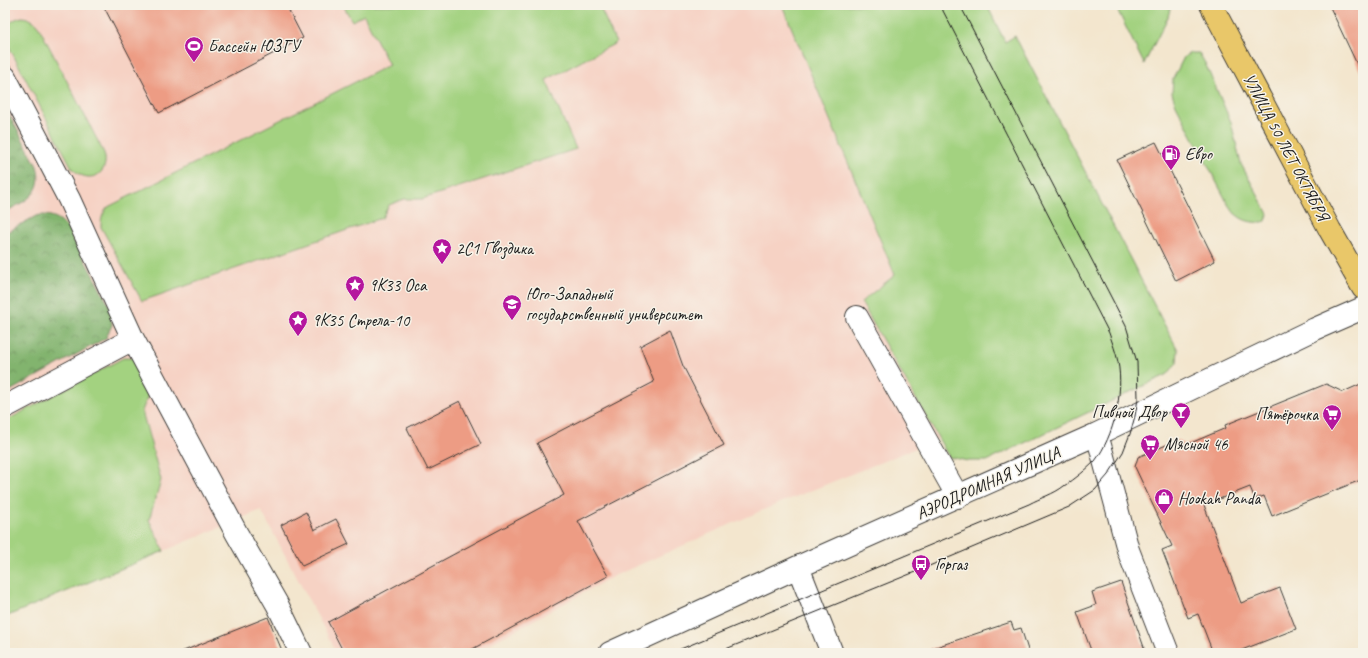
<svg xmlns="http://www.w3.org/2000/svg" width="1368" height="658" font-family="Caveat,sans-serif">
<defs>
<pattern id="forest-crowns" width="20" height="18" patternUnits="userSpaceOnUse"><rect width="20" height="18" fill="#82b46e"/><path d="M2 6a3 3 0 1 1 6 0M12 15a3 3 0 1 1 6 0" fill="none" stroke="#6a925a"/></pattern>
</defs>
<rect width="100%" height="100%" fill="#f7f3e8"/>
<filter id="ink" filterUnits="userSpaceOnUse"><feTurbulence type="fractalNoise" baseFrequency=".025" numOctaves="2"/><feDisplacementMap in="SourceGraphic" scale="8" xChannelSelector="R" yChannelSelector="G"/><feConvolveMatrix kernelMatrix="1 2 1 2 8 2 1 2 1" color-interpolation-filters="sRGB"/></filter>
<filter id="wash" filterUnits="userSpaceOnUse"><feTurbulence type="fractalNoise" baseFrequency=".012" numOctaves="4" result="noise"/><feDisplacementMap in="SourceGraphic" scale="16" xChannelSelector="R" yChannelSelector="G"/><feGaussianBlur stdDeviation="0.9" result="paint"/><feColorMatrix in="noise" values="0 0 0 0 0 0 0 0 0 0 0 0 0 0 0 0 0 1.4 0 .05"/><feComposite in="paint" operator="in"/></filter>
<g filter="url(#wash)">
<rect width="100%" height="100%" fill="#f3e6ce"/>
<path fill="#f6d2c4" d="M5 5H873L1041 397 763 510 614 576 473 653H337L261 510 164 551 5 617Z"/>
<path fill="#a3d280" stroke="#60774e" d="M343 5H599L616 43 546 80 576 149 422 199H404L389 205 382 218 142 301 101 227C101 219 102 214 108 207L389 65 364 15 352 21Z
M782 5H987L1005 42 1015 36 1162 320 1178 350 1177 362 1168 374 987 461H968L949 457 861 302 895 275Z
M1115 5H1171L1168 17 1144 64Z
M22 17C30 18 35 21 39 27L104 153C111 175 87 186 72 168L7 43C4 29 8 20 22 17Z
M1190 53H1199L1205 63 1231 122 1241 164 1268 214 1266 221C1258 224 1245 222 1238 216 1234 214 1232 209 1229 206L1176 105 1172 93 1173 79 1184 57Z
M123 358H137L152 385 142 411 161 480 149 520 164 551 5 617V421Z"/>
<path fill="url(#forest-crowns)" stroke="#4f6845" d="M5 107 37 166C45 194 25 201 5 212Z
M41 215C52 215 60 218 67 227L111 309 112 325 106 338 8 392 5 390V233L36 216Z"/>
<g id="blocks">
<path fill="#ed9c84" d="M103 5H286L303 38 159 113Z
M1329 5H1363V77Z
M1156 142 1215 261 1176 281 1117 160Z
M670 330 683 366 724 445 578 521 608 576 465 653H344L328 622 564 495 537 443 654 382 640 346Z
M1363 383V479L1272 516 1264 496 1255 499 1250 487 1204 505 1241 603 1280 588 1296 629 1234 653H1213L1198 614 1188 618 1162 550 1172 546 1135 467 1138 457 1178 440 1186 445 1226 428 1225 425 1326 384 1343 392Z
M460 401 481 444 428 470 407 428Z
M306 512 314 530 336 519 349 544 302 566 281 525Z
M1121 582 1146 653H1092L1077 612 1096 605 1092 592Z
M268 617 283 653H181V652Z
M1011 622 1014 630 1021 628 1029 653H931L930 649Z"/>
</g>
</g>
<g filter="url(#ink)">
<use href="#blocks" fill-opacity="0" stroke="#3c3a37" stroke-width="1"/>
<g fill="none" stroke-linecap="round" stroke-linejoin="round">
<defs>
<path id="minor" d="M5 77 69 199 133 339 237 534 277 604 301 653
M857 317 958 497
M5 407 133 339
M1097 434 1128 550 1168 653
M798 567 832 653
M610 653 798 567 1097 434 1315 329 1363 308"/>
<path id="major" d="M1211 5 1330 230 1363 288"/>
</defs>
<use href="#minor" stroke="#3c3a37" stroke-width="24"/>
<use href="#major" stroke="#3c3a37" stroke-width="24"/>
<use href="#minor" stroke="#fff" stroke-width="22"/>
<use href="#major" stroke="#e9c769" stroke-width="22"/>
<path stroke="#1c1c1c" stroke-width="1" d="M671 653 1029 504C1040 498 1054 494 1064 486 1075 479 1086 470 1095 461 1114 436 1124 393 1118 362 1116 352 1112 342 1109 333L940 5
M716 653 915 572 1069 507 1095 490 1108 475 1123 452 1130 434 1135 416 1138 399 1137 362 1126 326 960 5"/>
</g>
</g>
<defs>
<symbol id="stadium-pin" viewBox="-11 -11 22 30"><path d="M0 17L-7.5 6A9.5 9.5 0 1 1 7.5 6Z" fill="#b5179e" stroke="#f7f3e8"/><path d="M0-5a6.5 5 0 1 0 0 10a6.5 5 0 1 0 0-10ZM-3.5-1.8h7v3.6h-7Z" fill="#fff"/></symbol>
<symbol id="fuel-pin" viewBox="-11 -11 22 30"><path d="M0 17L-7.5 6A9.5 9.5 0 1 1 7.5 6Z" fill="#b5179e" stroke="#f7f3e8"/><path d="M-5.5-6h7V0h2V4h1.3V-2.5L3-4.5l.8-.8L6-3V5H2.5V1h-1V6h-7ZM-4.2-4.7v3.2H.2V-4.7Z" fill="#fff"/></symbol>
<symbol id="sight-pin" viewBox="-11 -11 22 30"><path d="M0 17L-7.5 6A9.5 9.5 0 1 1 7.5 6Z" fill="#b5179e" stroke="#f7f3e8"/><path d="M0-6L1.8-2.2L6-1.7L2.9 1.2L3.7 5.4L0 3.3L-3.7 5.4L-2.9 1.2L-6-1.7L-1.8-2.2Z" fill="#fff"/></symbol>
<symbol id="university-pin" viewBox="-11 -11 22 30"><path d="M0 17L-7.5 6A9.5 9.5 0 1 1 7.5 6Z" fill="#b5179e" stroke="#f7f3e8"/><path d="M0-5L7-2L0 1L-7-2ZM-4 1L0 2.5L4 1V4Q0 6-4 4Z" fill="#fff"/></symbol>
<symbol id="bar-pin" viewBox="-11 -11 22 30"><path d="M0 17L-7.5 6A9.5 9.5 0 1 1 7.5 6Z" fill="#b5179e" stroke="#f7f3e8"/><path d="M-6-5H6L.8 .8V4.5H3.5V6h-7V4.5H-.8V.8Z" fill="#fff"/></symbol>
<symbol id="supermarket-pin" viewBox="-11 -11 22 30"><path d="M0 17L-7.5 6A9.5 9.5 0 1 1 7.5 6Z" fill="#b5179e" stroke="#f7f3e8"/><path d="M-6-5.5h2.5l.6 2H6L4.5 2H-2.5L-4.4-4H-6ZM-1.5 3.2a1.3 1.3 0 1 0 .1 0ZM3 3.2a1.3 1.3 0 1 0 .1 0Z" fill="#fff"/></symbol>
<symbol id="shop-pin" viewBox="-11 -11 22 30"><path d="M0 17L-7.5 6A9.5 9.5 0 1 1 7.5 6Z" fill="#b5179e" stroke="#f7f3e8"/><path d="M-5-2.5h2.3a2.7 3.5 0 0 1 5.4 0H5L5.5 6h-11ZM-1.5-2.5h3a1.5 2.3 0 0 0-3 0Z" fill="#fff"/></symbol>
<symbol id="bus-pin" viewBox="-11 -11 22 30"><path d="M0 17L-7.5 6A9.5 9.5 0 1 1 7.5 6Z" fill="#b5179e" stroke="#f7f3e8"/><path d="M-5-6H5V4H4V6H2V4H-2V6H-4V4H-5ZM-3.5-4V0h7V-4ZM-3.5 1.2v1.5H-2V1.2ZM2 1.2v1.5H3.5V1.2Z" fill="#fff"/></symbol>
</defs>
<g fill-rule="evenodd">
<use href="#stadium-pin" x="183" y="35" width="22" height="30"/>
<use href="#fuel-pin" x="1160" y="143" width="22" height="30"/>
<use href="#sight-pin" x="431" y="237" width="22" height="30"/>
<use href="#sight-pin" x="344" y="274" width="22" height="30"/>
<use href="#university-pin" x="501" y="293" width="22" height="30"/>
<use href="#sight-pin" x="287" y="309" width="22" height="30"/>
<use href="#bar-pin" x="1170" y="401" width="22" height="30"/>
<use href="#supermarket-pin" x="1321" y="403" width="22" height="30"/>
<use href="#supermarket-pin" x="1139" y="433" width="22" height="30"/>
<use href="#shop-pin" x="1153" y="487" width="22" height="30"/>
<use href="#bus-pin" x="910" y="553" width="22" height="30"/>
</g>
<g text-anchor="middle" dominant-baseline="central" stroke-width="3" stroke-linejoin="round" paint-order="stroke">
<g font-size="17" fill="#1c1c1c" stroke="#f7f3e8" text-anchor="start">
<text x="208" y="46">Бассейн ЮЗГУ</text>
<text x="1185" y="154">Евро</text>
<text x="456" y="248">2С1 Гвоздика</text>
<text x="369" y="285">9К33 Оса</text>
<text x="526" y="294">Юго-Западный<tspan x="526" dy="20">государственный университет</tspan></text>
<text x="312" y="320">9К35 Стрела-10</text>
<text x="1167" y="412" text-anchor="end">Пивной Двор</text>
<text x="1318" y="414" text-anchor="end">Пятёрочка</text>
<text x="1164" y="444">Мясной 46</text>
<text x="1178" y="498">Hookah Panda</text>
<text x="935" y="564">Горгаз</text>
</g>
<g font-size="17" fill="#1c1c1c" stroke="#f7f3e8">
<text transform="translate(1286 147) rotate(62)">УЛИЦА 50 ЛЕТ ОКТЯБРЯ</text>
<text transform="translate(988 483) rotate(-24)">АЭРОДРОМНАЯ УЛИЦА</text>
</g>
</g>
<rect width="1368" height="658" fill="none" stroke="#f7f3e8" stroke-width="20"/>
</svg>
